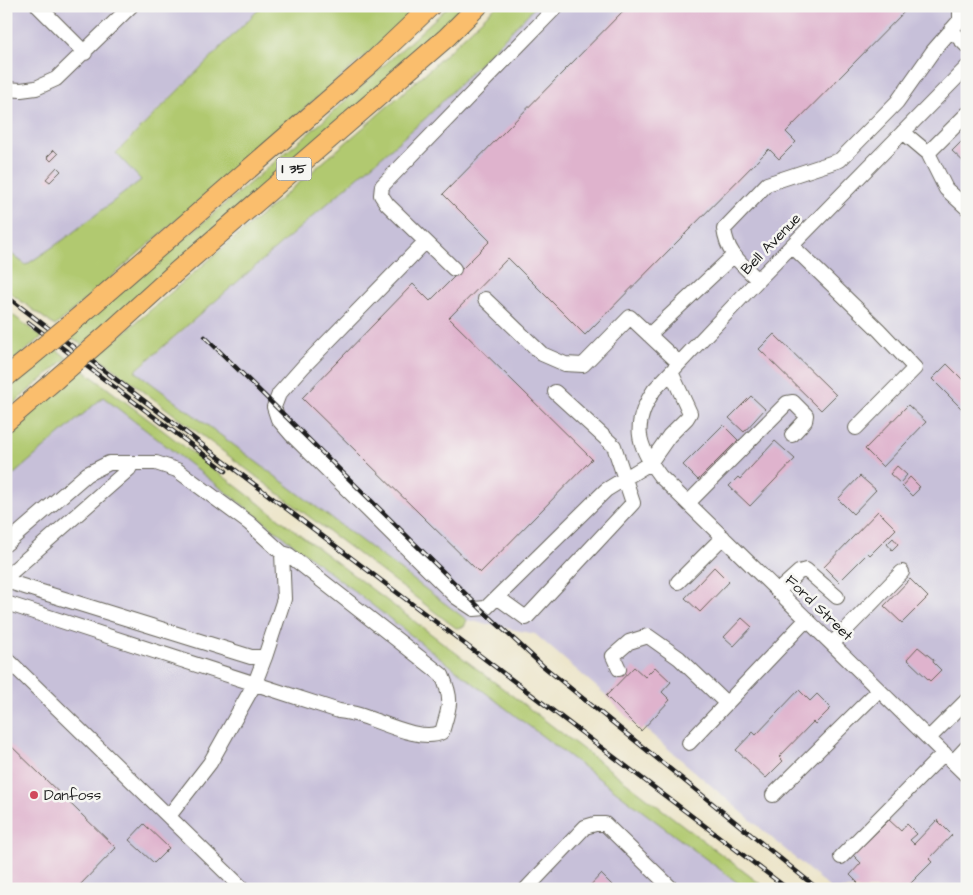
<svg xmlns="http://www.w3.org/2000/svg" width="973" height="895" font-family="'Architects Daughter',sans-serif">
<rect width="100%" height="100%" fill="#f6f6f2"/>
<filter id="ink" filterUnits="userSpaceOnUse"><feTurbulence type="fractalNoise" baseFrequency=".02" numOctaves="2"/><feDisplacementMap in="SourceGraphic" scale="10" xChannelSelector="R" yChannelSelector="G"/><feConvolveMatrix kernelMatrix="1 2 1 2 8 2 1 2 1" color-interpolation-filters="sRGB"/></filter>
<filter id="wash" filterUnits="userSpaceOnUse"><feTurbulence type="fractalNoise" baseFrequency=".0096" numOctaves="4" result="noise"/><feDisplacementMap in="SourceGraphic" scale="20" xChannelSelector="R" yChannelSelector="G"/><feGaussianBlur stdDeviation="1.12" result="paint"/><feColorMatrix in="noise" values="0 0 0 0 0 0 0 0 0 0 0 0 0 0 0 0 0 1.4 0 .05"/><feComposite in="paint" operator="in"/></filter>
<g filter="url(#wash)">
<rect width="100%" height="100%" fill="#ece4c8"/>
<path fill="#c7c0d9" d="M6 6H262L116 152 141 180 63 240 30 278 6 260Z
M536 6H967V889H831L535 634 467 620 135 372 427 117Z
M103 397 517 717 746 889H6V481Z"/>
<path fill="#b1c96f" stroke="#667246" d="M262 6H422L55 326 6 290V250L26 265 63 240 141 180 116 153Z
M449 6H468L449 26 82 345 69 336 322 122Z
M496 6H536L427 117 135 371 467 620 464 627 456 628 97 356 364 127 431 68Z
M6 310 42 337 6 367Z
M55 348 67 358 6 410V390Z
M82 369 767 889H746L517 717 103 397 6 481V434Z"/>
<g id="blocks">
<path fill="#dfb3cd" d="M6 6H16L6 16Z
M628 6H910L786 132 796 142 779 159 769 149 585 335 508 258 449 318 592 459 480 573 302 398 413 284 430 301 490 241 443 194Z
M967 136V165L952 151Z
M54 150 58 154 51 161 47 157Z
M57 167 61 171 50 182 46 179Z
M774 334 836 395 821 410 759 349Z
M947 364 967 384V414L932 379Z
M751 396 765 409 744 432 729 418Z
M908 405 926 422 883 467 865 449Z
M723 425 738 440 698 480 683 465Z
M775 441 795 459 750 506 729 486 738 477 740 479Z
M897 466 907 475 900 483 890 474Z
M860 476 876 490 853 514 838 499Z
M910 477 920 487 918 488 919 489 912 496 902 486Z
M878 511 896 529 870 555 868 553 839 582 824 567Z
M893 538 898 544 892 550 887 544Z
M714 567 729 582 700 612 685 598Z
M910 579 928 597 902 623 884 606Z
M742 618 752 627 734 646 724 637Z
M918 647 934 660 933 662 941 670 930 681 907 659Z
M634 667 645 677 655 667 671 682 662 692 670 700 641 731 606 696Z
M799 690 810 701 817 694 831 708 815 724 813 722 779 757 783 761 766 778 736 750 753 732 756 735Z
M6 741 116 848 76 889H6Z
M889 820 901 831 907 824 917 834 910 840 914 844 937 820 952 835 929 859 932 862 910 884 913 888 915 886 918 889H854L853 888 858 883 850 875 861 863 853 855Z
M144 824 169 848 154 863 129 840Z
M601 874 616 889H587Z"/>
</g>
</g>
<g filter="url(#ink)">
<use href="#blocks" fill-opacity="0" stroke="#656258" stroke-width="1"/>
<g fill="none" stroke-linecap="round" stroke-linejoin="round">
<defs>
<path id="minor" d="M38 6 85 53
M951 30 967 46
M967 67 758 280 654 390C632 424 636 444 660 476L967 776
M6 89 21 90 36 88 56 79 131 6
M903 132 928 153 967 114
M928 153 946 189 967 208
M425 242 303 367 279 394 274 407 278 419 291 434 456 597 474 609 486 608 606 490 650 463 669 436 687 418 690 413 671 372
M792 246 879 330 915 368 856 428
M454 269 387 204 381 195 382 186 557 6
M758 280C741 263 727 254 724 229L767 184 840 160 897 102 933 51 960 20V6
M485 299 542 354 565 364 583 365 630 317 679 363
M649 335 733 256
M688 503 787 403 793 402 806 415 805 421 792 435
M6 544 87 474 109 463H156L177 470 249 523 282 553 289 555 442 675C453 700 450 705 442 732 422 743 380 721 359 715 352 713 346 712 339 711L6 603
M6 577 129 469 132 463
M6 581 251 657H265L284 599 282 553
M678 582 723 537
M778 591 799 572 806 570 837 597
M497 597 526 618 633 503 614 446 555 392
M832 644 902 572
M6 658 243 889
M619 669 613 656 629 642 648 636 679 658 726 703
M929 738 967 700
M689 743 807 619
M953 762 967 747
M773 795 879 690
M169 816 210 763 255 683 265 657
M841 857 944 753
M526 889 585 827 595 824H605L672 889"/>
<path id="highway" d="M82 314 372 62 431 6
M110 332 176 272 446 38 478 6
M6 377 27 360
M6 422 55 380"/>
</defs>
<use href="#minor" stroke="#656258" stroke-width="16"/>
<use href="#highway" stroke="#656258" stroke-width="21"/>
<use href="#minor" stroke="#fff" stroke-width="14"/>
<use href="#highway" stroke="#fabe6d" stroke-width="19"/>
<defs>
<path id="rail" d="M6 296 788 889
M28 322 226 471
M205 337 480 608 543 666 818 889"/>
</defs>
<use href="#rail" stroke="#1c1c1c" stroke-width="4.5"/>
<use href="#rail" stroke="#f6f6f2" stroke-width="2.5" stroke-dasharray="8" stroke-linecap="butt"/>
<defs>
<path id="highway-bridge" d="M27 360 82 314
M55 380 110 332"/>
</defs>
<use href="#highway-bridge" stroke="#656258" stroke-width="21" stroke-linecap="butt"/>
<use href="#highway-bridge" stroke="#fabe6d" stroke-width="19"/>
</g>
</g>
<circle fill="#d1495b" stroke="#f6f6f2" stroke-width="2" cx="34" cy="795" r="5"/>
<g text-anchor="middle" dominant-baseline="central" stroke-width="5" stroke-linejoin="round" paint-order="stroke">
<rect fill="#f6f6f2" stroke="#5d5d5c" stroke-width="1" x="276.5" y="157.5" width="35" height="23" rx="4"/>
<g font-size="14" font-weight="bold" fill="#1c1c1c">
<text x="294" y="169">I 35</text>
</g>
<g font-size="15" fill="#1c1c1c" stroke="#f6f6f2">
<text transform="translate(771 244) rotate(-46)">Bell Avenue</text>
<text transform="translate(819 608) rotate(44)">Ford Street</text>
</g>
<g font-size="15" fill="#1c1c1c" stroke="#f6f6f2" text-anchor="start">
<text x="44" y="795">Danfoss</text>
</g>
</g>
<rect width="973" height="895" fill="none" stroke="#f6f6f2" stroke-width="25"/>
</svg>
